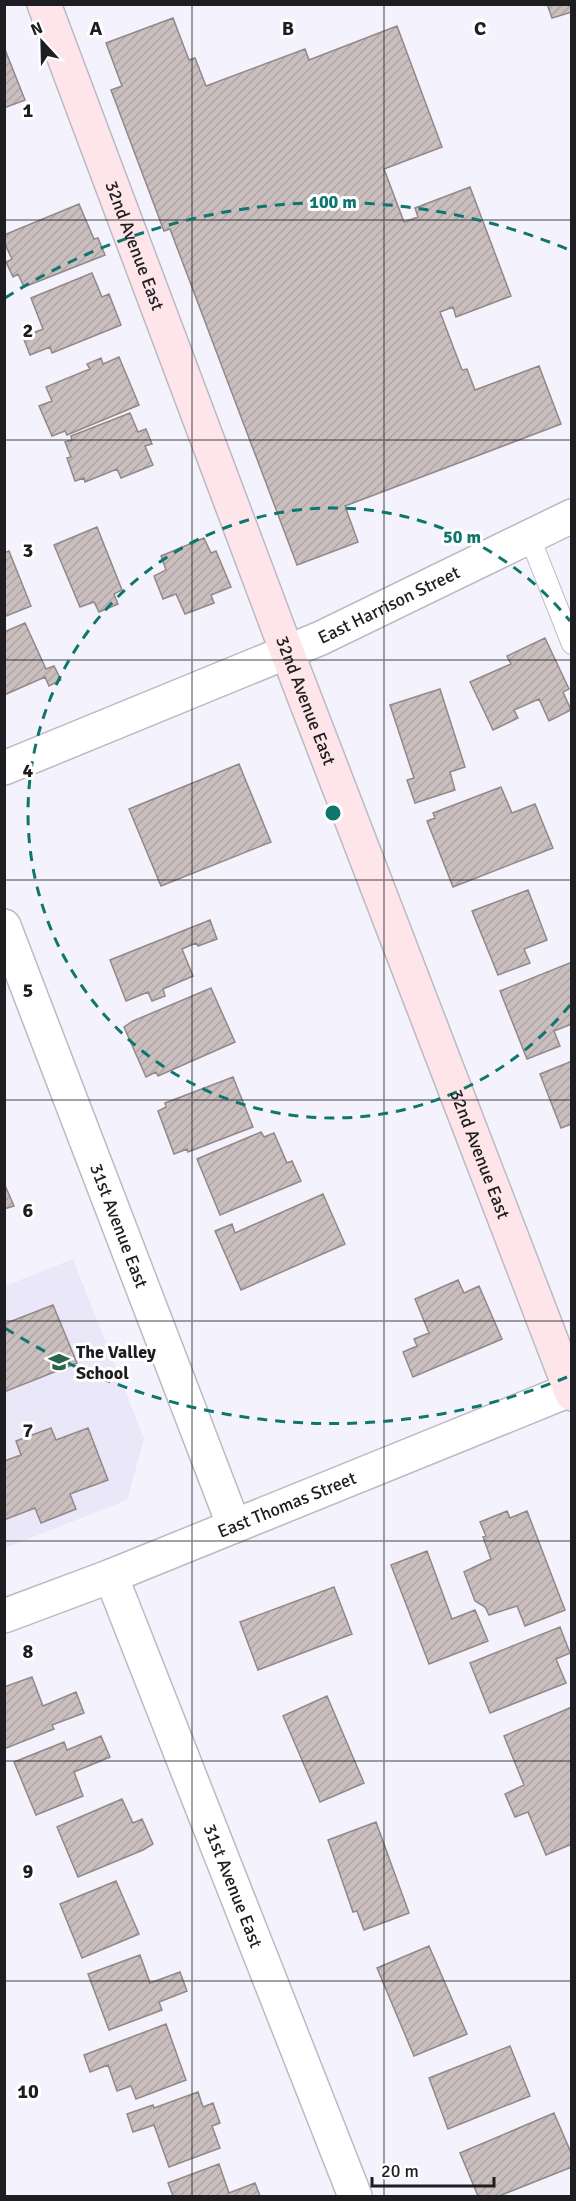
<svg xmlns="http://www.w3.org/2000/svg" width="576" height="2201" font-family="Signika,sans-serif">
<defs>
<pattern id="building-hatch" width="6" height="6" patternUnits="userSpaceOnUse" patternTransform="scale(1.5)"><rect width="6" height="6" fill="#cabfbe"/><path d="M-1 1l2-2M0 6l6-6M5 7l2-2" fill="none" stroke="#ada4a3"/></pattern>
</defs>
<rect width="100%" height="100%" fill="#f4f3fd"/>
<path fill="#e9e7f8" d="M73 1259 144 1439 127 1500 5 1548V1286Z"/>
<path fill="url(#building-hatch)" stroke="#938888" stroke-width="1.5" d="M547 4H572V12L552 18Z
M173 18 189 60 195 58 206 86 305 49 309 60 397 26 442 147 384 169 404 222 418 217 415 208 470 187 511 296 456 317 453 307 440 312 462 370 467 369 475 390 539 366 561 424 345 506 358 542 297 565 170 229 164 231 111 90 122 86 106 43Z
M4 47 25 100 4 108Z
M79 204 94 239 98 238 105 255 24 287 18 274 13 277 6 262 12 259 4 242V235Z
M92 273 102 297 109 294 121 325 52 353 50 347 30 355 23 337 43 329 31 298Z
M119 357 139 405 67 435 65 431 52 436 39 406 52 401 46 387 90 369 87 364 101 358 103 364Z
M130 413 138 432 146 429 152 444 145 446 153 465 121 478 117 469 85 482 84 478 75 481 67 458 71 457 65 442 72 440 71 436Z
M97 527 122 590 114 594 118 604 99 612 94 602 80 607 54 545Z
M204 538 211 553 216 551 231 587 211 595 214 603 185 614 176 594 163 599 154 576 166 570 161 556Z
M9 551 31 606 4 617V553Z
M25 623 46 669 54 666 61 680 49 686 45 677 4 695V632Z
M545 638 569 689 563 692 571 710 549 721 539 699 514 710 518 718 493 730 470 682 511 664 507 656Z
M440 689 465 767 450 772 455 790 415 803 407 780 414 778 390 705Z
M239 764 271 842 161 886 129 809Z
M501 787 512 813 535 804 553 848 453 887 427 821 435 818 433 813Z
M528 890 547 940 524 949 530 963 498 975 472 911Z
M210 920 217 939 198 946 196 943 182 949 193 976 163 989 165 996 152 1001 148 992 126 1001 110 960Z
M572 962V1024L554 1031 560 1046 527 1059 500 991Z
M211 988 235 1042 158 1076 156 1072 146 1077 124 1027 133 1021Z
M572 1061V1124L561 1128 540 1074Z
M233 1077 253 1127 188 1152 187 1149 174 1154 158 1111 166 1107 165 1103Z
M261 1132 264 1137 274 1133 287 1163 292 1161 301 1181 220 1215 197 1159Z
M4 1183 14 1206 4 1209Z
M323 1194 345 1244 241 1290 215 1231 232 1224 235 1233Z
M458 1280 464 1293 479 1286 502 1339 413 1377 403 1352 417 1346 414 1339 429 1333 415 1299Z
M53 1305 77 1363 4 1392V1324Z
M51 1428 56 1440 88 1428 108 1480 70 1494 76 1509 41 1523 35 1508 4 1520V1461L21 1455 16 1441Z
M507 1511 510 1518 527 1511 565 1610 525 1626 517 1606 489 1615 485 1607 475 1601 464 1572 491 1559 483 1537 486 1536 480 1522Z
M427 1551 452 1619 475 1610 488 1641 429 1664 391 1565Z
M334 1587 352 1634 258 1670 240 1622Z
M560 1627 570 1653 556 1659 566 1683 490 1713 470 1663Z
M32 1677 43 1706 76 1692 84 1713 52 1725 54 1729 4 1749V1687Z
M327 1696 364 1783 320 1802 283 1716Z
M572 1707V1844L546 1855 528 1812 515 1817 505 1794 524 1785 504 1736Z
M101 1736 110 1757 74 1772 83 1796 36 1815 14 1762 64 1742 67 1750Z
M122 1799 133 1823 142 1819 153 1844 143 1850 78 1877 57 1827Z
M376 1822 409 1913 364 1930 357 1911 353 1912 328 1840Z
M116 1881 139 1934 82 1958 60 1904Z
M429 1946 467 2034 414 2056 377 1968Z
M140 1955 150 1983 180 1972 187 1991 159 2002 162 2010 109 2030 88 1974Z
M166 2024 186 2080 136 2099 131 2086 117 2091 108 2065 90 2072 84 2055Z
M510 2046 530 2096 448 2129 429 2078Z
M198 2092 203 2107 213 2103 220 2123 212 2126 220 2148 169 2167 154 2125 133 2132 127 2114 153 2105 154 2108Z
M554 2113 572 2155V2167L499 2196H478L460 2153Z
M219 2164 229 2193 255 2183 260 2196H173L168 2183Z"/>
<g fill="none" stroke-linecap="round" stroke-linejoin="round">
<defs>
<path id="lane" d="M530 538 572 644"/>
<g id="street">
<path id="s1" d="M4 768 321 638 572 516"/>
<path id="s2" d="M4 926 234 1526"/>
<path id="s3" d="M111 1576 355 2196"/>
<path id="s4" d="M4 1616 111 1576 570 1390"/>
</g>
<g id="secondary">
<path id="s5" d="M44 4 287 652 572 1394"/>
</g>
</defs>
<use href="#lane" stroke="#bbbac4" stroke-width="22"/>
<use href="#street" stroke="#bbbac4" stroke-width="36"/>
<use href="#secondary" stroke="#bbbac4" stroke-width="36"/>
<use href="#lane" stroke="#fff" stroke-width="20"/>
<use href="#street" stroke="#fff" stroke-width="33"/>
<use href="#secondary" stroke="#fde5ea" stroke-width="33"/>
</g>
<path fill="none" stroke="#1e1d21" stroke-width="1.5" stroke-opacity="0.55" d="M192 4V2196M384 4V2196M4 220H572M4 440H572M4 660H572M4 880H572M4 1100H572M4 1321H572M4 1541H572M4 1761H572M4 1981H572"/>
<g fill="none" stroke="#0f766e" stroke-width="3" stroke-dasharray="10 8">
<path d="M570 1005A305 305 0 1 1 570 621"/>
<path d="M567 1377A611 611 0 0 1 5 1328M5 298A611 611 0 0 1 567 249"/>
</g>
<defs>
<symbol id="school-bare" viewBox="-9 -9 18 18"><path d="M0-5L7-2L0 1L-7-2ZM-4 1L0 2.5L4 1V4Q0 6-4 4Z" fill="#2a644d" stroke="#fff" stroke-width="2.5" paint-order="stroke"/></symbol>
</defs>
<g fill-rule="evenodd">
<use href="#school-bare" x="44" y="1347" width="30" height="30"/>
</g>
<g text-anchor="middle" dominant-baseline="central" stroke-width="6" stroke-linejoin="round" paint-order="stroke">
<g font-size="18" fill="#1e1d21" stroke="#fff">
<text stroke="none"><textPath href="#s5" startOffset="258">32nd Avenue East</textPath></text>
<text stroke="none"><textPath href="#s1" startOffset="418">East Harrison Street</textPath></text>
<text stroke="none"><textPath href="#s5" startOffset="744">32nd Avenue East</textPath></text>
<text stroke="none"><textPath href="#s5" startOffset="1230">32nd Avenue East</textPath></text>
<text stroke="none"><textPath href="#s2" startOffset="321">31st Avenue East</textPath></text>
<text stroke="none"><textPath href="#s4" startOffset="304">East Thomas Street</textPath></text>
<text stroke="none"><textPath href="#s3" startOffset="333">31st Avenue East</textPath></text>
</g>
<g font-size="18" font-weight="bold" fill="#1e1d21" stroke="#fff" text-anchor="start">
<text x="76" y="1352">The Valley<tspan x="76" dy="21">School</tspan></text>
</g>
</g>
<g font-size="20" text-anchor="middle" font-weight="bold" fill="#1e1d21" stroke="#fff" stroke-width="6" stroke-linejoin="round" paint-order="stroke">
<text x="96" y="35">A</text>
<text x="288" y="35">B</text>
<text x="480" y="35">C</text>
<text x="28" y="117">1</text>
<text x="28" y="337">2</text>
<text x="28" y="557">3</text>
<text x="28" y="777">4</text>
<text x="28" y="997">5</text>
<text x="28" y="1217">6</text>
<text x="28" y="1437">7</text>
<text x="28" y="1658">8</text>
<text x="28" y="1878">9</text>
<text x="28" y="2098">10</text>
</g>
<circle cx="333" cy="813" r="9" fill="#0f766e" stroke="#fff" stroke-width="3"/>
<g font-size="18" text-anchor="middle" font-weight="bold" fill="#0f766e" stroke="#fff" stroke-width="6" stroke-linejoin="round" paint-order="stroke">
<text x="333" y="208">100 m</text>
<text x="462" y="543">50 m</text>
</g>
<rect width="576" height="2201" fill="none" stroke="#1e1d21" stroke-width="12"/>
<g transform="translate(42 42) rotate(338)" stroke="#ffffff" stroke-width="4.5" paint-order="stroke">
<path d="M0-4.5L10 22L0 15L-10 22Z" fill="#1e1d21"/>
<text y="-9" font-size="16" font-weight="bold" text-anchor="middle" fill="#1e1d21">N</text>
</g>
<path d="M372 2177v9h122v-9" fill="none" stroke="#1e1d21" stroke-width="3"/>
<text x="381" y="2177" font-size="18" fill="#1e1d21" stroke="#ffffff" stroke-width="4.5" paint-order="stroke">20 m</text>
</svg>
